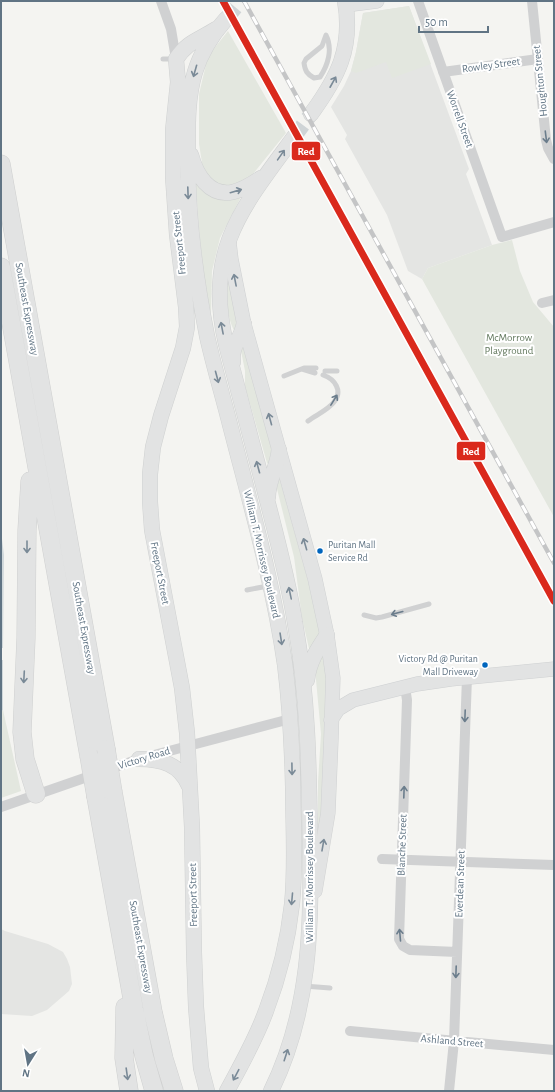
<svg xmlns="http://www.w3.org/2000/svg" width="555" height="1092" font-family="'Alegreya Sans',sans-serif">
<rect width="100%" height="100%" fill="#f4f4f1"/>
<path fill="#e4e5e3" d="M409 6 469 169 466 174 492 245 428 268 422 279 408 271 387 215 345 139 347 135 331 107 344 86 351 71 356 52 363 13Z
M1 929 5 931 48 944 63 952 67 959 70 967 72 984 69 991 47 1010 32 1016 1 1014Z"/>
<path fill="#e3e7df" d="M409 6 431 64 392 78 386 62 356 73 351 71 356 52 363 13Z
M228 31 286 133 253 174 241 185 226 189 204 175 199 144V94L208 56Z
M196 184 202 189 241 197 220 238 212 271 211 314C201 271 199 228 196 184Z
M512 240 520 271 533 302 554 327V517L422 279 428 268 492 245Z
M228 276 239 333 236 334C225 316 227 296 228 276Z
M243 342 275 457 269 465 267 463 245 386V371L240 346Z
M279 477 314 602 320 635 310 653 302 618 294 557 276 485Z
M323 651 327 677 321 821 318 840V782L321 734 315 669Z
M3 710 21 791 1 798V712Z"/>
<path fill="#d0d8db" d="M1 531 4 555 3 648H1Z
M1 660H3V710L1 712Z"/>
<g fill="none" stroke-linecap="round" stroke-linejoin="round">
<path stroke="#cfd4d6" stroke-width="15" stroke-dasharray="15 8" stroke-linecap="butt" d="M226 19 241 1
M294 137 311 114"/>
<defs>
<path id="secondary" d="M346 5 377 1
M229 242 231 259 244 324 315 579 327 635 333 678 331 741 328 813 315 891
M331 720 338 709 353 700 417 684 451 679 554 669"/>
<path id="primary" d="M226 19C212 35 201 52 195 72 186 101 188 135 188 165 188 223 196 280 207 336 213 363 221 390 228 417 249 499 273 581 285 665 290 706 292 746 293 787 293 826 296 865 292 904 288 940 279 977 266 1011 256 1039 241 1065 227 1091
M311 114C338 77 353 48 345 1
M191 155C196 174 209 197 233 192 243 190 252 184 261 178
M233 362C231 345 241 340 244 324
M268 497C268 480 278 466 279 450
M307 680C309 662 317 650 327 635
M139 759C161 759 180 764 189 786
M207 1091 201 1068 196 1007 194 952 192 827 187 733 182 688 152 530 150 502V474L153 447 161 416 183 348 187 327 186 307 177 235 173 177V130L178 82 176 59C188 41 199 40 216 29
M271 1091C310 1012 312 926 310 840 309 767 308 695 295 623 288 578 276 535 265 492 252 443 239 393 226 344 204 250 242 208 294 137"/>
<path id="highway" d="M1 164 106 749
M1 267 89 756
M30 481 27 530 26 638 22 732 25 759 36 794
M113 792 153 1012 164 1059 174 1091
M96 797 134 1009 144 1056 154 1091
M125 1007 124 1058 129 1091"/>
</defs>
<use href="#secondary" stroke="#cfd1d2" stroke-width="15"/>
<use href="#primary" stroke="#cfd1d1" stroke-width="16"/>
<use href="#highway" stroke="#cfd0d0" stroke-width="19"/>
<path stroke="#d0d1d2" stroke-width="5" d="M326 35C333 49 328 65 320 77L314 78C307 74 305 71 304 63L306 59 322 46Z
M163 59H175
M302 369 315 373
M325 371H337
M284 376 304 368H316
M308 421C316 415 328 410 334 402 343 391 335 379 323 375
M247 590 268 586
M364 615 376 618 382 617 429 604
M304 986 330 988"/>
<path stroke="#d0d1d2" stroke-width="10" d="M161 1 171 29 176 59
M418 1 502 237 554 222
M532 1 546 140 548 148 554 159
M443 72 538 59
M542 303 554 300
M405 687 407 700 399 939 403 946 410 950 457 952
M1 807 139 759 290 719
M382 859 554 865
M350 1031 554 1050
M449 1091 454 1041 467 677"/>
<use href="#secondary" stroke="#e2e3e3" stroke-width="14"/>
<use href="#primary" stroke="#e2e3e3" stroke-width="15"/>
<use href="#highway" stroke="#e2e3e3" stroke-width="18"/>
<defs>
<path id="rail" d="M244 1 554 563"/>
</defs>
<use href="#rail" stroke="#c4c5c6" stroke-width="4.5"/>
<use href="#rail" stroke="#fff" stroke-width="3" stroke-dasharray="9" stroke-linecap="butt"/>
<defs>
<path id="highway-bridge" d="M106 749 113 792
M89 756 96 797"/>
</defs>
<use href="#highway-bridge" stroke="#cfd0d0" stroke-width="19" stroke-linecap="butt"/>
<use href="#highway-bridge" stroke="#e2e3e3" stroke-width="18"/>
<defs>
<path id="metro-1" d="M223 1 554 601"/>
</defs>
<use href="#metro-1" stroke="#fff" stroke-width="10"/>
<use href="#metro-1" stroke="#da291c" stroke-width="7"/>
</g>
<defs><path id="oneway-shaft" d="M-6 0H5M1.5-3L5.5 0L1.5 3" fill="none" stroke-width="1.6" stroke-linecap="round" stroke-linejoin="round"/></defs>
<g stroke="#7a8a97">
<use href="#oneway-shaft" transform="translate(195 71) rotate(106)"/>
<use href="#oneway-shaft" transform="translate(333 82) rotate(-61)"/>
<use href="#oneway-shaft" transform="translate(281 155) rotate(-55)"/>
<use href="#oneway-shaft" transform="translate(236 191) rotate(-16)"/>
<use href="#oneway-shaft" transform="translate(188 193) rotate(88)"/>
<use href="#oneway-shaft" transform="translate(235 280) rotate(-101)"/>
<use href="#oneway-shaft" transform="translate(222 328) rotate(-101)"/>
<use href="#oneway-shaft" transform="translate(217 377) rotate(75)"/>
<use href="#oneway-shaft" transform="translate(270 419) rotate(-105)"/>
<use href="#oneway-shaft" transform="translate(258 467) rotate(-105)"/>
<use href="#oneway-shaft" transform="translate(305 544) rotate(-106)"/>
<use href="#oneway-shaft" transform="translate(27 547) rotate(90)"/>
<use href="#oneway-shaft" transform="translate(290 593) rotate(-102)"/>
<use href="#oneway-shaft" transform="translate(281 639) rotate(81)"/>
<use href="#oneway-shaft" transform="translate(24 677) rotate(93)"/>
<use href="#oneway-shaft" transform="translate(292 769) rotate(89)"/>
<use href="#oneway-shaft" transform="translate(323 845) rotate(-80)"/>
<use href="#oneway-shaft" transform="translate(292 899) rotate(95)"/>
<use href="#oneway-shaft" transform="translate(286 1055) rotate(-72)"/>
<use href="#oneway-shaft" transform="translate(127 1074) rotate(82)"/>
<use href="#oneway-shaft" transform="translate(236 1075) rotate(118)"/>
</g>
<g stroke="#6b7d8c">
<use href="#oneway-shaft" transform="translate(546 137) rotate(83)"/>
<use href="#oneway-shaft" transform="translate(334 400) rotate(-58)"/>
<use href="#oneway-shaft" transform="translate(397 613) rotate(165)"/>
<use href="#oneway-shaft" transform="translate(465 716) rotate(92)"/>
<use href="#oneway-shaft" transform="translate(404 792) rotate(-88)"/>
<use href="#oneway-shaft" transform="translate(400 935) rotate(-95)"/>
<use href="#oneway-shaft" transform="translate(456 972) rotate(92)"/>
</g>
<g fill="#0065bd" stroke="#fff" stroke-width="1.5">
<circle cx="320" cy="551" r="3.5"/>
<circle cx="485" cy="665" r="3.5"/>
</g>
<g text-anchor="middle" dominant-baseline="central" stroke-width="4" stroke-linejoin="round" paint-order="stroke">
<g font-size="10" fill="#607484" stroke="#fff" text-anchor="start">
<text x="328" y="545">Puritan Mall<tspan x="328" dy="13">Service Rd</tspan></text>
<text x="478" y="659" text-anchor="end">Victory Rd @ Puritan<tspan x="478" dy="13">Mall Driveway</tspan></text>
</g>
<g font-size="11" fill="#607484" stroke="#fff">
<text transform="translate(491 65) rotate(-8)">Rowley Street</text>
<text transform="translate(540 81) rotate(-96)">Houghton Street</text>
<text transform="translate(460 119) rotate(70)">Worrell Street</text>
<text transform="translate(179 243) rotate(-96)">Freeport Street</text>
<text transform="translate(27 309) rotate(80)">Southeast Expressway</text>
<text transform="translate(262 554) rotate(77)">William T. Morrissey Boulevard</text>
<text transform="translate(160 573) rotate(79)">Freeport Street</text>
<text transform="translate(84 628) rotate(80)">Southeast Expressway</text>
<text transform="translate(144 758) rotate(-17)">Victory Road</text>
<text transform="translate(402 845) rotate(-88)">Blanche Street</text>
<text transform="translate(309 877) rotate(-90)">William T. Morrissey Boulevard</text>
<text transform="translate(460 884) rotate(-88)">Everdean Street</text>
<text transform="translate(193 895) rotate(-91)">Freeport Street</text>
<text transform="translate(141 947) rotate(80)">Southeast Expressway</text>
<text transform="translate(452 1041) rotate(5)">Ashland Street</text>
</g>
<g font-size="11" fill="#657b60" stroke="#fff">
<text x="509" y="337">McMorrow<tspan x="509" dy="13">Playground</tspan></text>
</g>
</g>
<g stroke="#fff" stroke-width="1.5">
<rect x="291" y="141" width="30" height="20" rx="4" fill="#da291c"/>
<rect x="456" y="441" width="30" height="20" rx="4" fill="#da291c"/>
</g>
<g font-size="11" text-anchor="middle" font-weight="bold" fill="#fff">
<text x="306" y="155">Red</text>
<text x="471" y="455">Red</text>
</g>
<rect width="555" height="1092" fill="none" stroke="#607484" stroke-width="4"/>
<g transform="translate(28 1064) rotate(191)" stroke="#ffffff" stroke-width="3" paint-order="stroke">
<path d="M0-3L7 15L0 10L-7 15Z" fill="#607484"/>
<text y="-6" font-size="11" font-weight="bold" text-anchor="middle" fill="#607484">N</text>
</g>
<path d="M419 26v6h69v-6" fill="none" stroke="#607484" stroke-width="2"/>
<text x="425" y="26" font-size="12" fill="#607484" stroke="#ffffff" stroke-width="3" paint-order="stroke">50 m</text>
</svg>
